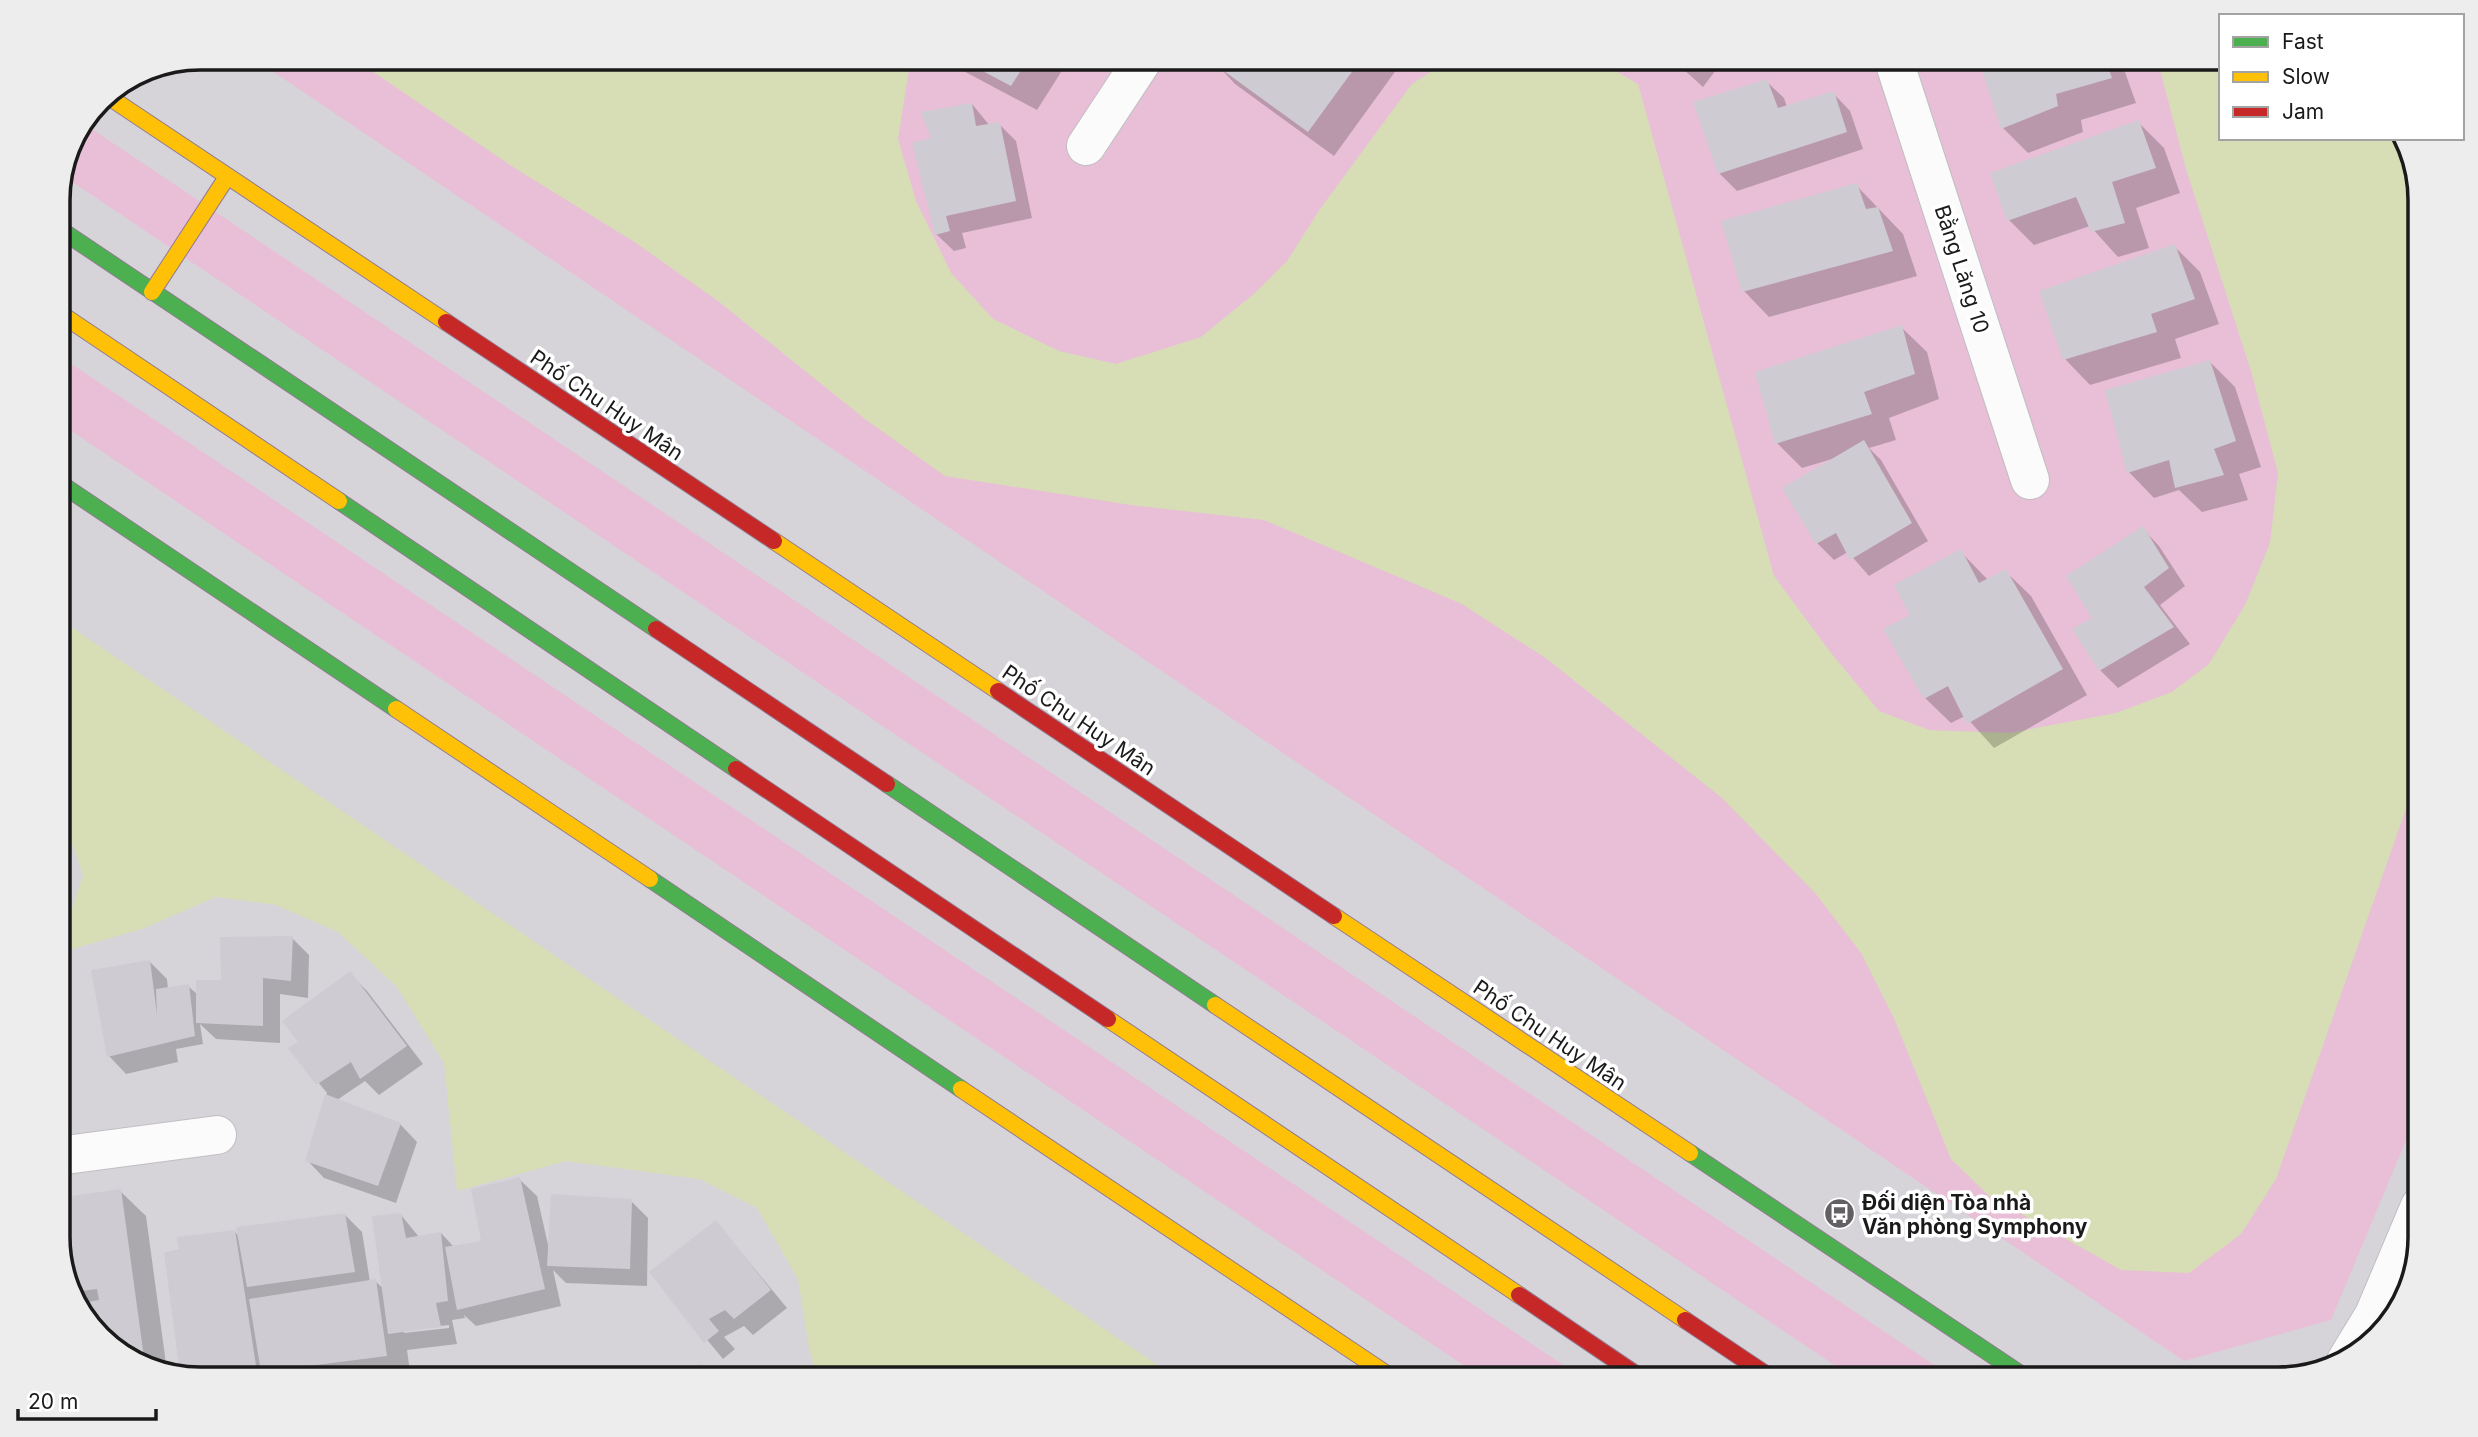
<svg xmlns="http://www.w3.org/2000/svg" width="2478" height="1437" font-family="Inter,sans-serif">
<rect width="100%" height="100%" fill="#e7e2ea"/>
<path fill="#d6d4d9" d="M200 58H2221V138H2404L2420 191V1238L2401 1308 2350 1360 2279 1379H200L129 1360 81 1316 58 1246V191L69 145 100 99 146 68Z"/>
<path fill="#e8bfd7" d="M253 58H2221V138H2404L2420 191V1107L2331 1320 2184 1361Z
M83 123 1955 1379H1855L62 175 69 145Z
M58 355 1584 1379H1484L58 422Z"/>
<path fill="#d7deb5" d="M353 58H915L909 69 898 139 916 201 951 273 993 319 1059 351 1116 364 1201 337 1255 293 1287 261 1320 209 1412 84 1452 58H1593L1638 84 1774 576 1831 653 1879 711 1929 730 2010 733 2116 713 2172 692 2209 664 2245 605 2270 543 2278 473 2251 371 2186 169 2157 58H2221V138H2404L2420 191V769L2276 1179 2241 1234 2189 1273 2121 1270 1988 1195 1951 1159 1893 1016 1861 953 1816 894 1722 798 1547 659 1462 604 1264 520 1131 505 945 476 865 419 718 301 636 243 513 167Z
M58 618 1178 1379H818L809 1348 798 1279 757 1208 699 1179 566 1161 457 1191 444 1063 397 987 338 932 276 905 216 897 142 929 58 953 83 875 58 803Z"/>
<path fill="#0003" fill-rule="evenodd" d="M946 58H1070L1037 110 954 66Z
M1211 58H1405L1334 156 1235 84Z
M1671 58H1725L1703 87Z
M1980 58H2120L2136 103 2081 120 2083 132 2028 153 2003 128Z
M1766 81 1784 98 1787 107 1833 93 1850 111 1863 149 1737 191 1720 174 1695 103Z
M972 104 990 126 999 124 1016 141 1032 218 962 233 966 248 954 251 936 234 933 139Z
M2138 122 2164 148 2180 193 2136 208 2149 248 2118 257 2090 226 2034 245 2009 220Z
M1856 185 1903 234 1917 276 1769 317 1744 291Z
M2174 246 2200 272 2219 324 2175 339 2181 358 2090 385 2065 359Z
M1901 327 1927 352 1939 399 1889 418 1896 440 1869 448 1881 460 1928 541 1869 576 1848 552 1834 560 1817 543 1832 459 1802 468 1777 443Z
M2210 362 2235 387 2261 467 2239 474 2248 500 2202 512 2179 490 2154 498 2129 472 2107 391Z
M2142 528 2159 546 2185 586 2160 605 2190 644 2118 688 2100 670 2075 630 2095 619Z
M1960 551 1988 580 2005 571 2031 596 2087 695 1994 748 1965 716 1951 723 1925 698Z
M292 938 309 955 308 998 280 994V1043L216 1039 200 1024 203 1044 176 1049 178 1062 126 1074 109 1056 150 962 167 979 168 989 188 986 198 995Z
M350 974 367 991 423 1064 379 1095 365 1081 337 1100 400 1124 417 1142 396 1203 324 1178 307 1160 327 1093 290 1048 300 1043Z
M519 1179 537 1196 549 1249 631 1201 648 1218 647 1286 566 1283 553 1270 561 1306 476 1326 464 1315 465 1318 452 1320 457 1344 407 1350 411 1379H200L182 1374 166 1254 234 1231 240 1237 345 1215 362 1232 370 1282 375 1281 384 1289 401 1215 419 1237 441 1233 454 1247 483 1242ZM449 1325V1328L404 1333V1330Z
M120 1191 146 1216 167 1371 129 1360 81 1316 58 1246V1200Z
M716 1222 787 1308 753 1335 744 1326 724 1337 735 1349 723 1359 652 1273Z"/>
<path fill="#ceccd2" d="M958 58H1029L1011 86Z
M1206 58H1362L1308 132Z
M1668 58H1695L1685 71Z
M1978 58H2105L2112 78 2056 94 2058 106 2001 129Z
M1767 79 1778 108 1834 91 1847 132 1718 174 1693 102Z
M972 103 976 126 1000 122 1016 201 946 216 950 231 935 235 912 143 931 138 921 112Z
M2139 120 2156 168 2112 182 2125 223 2091 232 2076 197 2007 221 1990 173Z
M1857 183 1866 209 1878 207 1893 251 1742 292 1721 221Z
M2175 244 2195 299 2151 314 2157 332 2063 360 2039 291Z
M1902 325 1915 374 1864 392 1872 414 1775 444 1755 372Z
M2210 360 2236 441 2214 449 2224 475 2175 488 2169 460 2127 473 2105 390Z
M1864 440 1912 523 1850 560 1836 533 1816 544 1782 488Z
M2143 526 2169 568 2144 587 2174 627 2099 671 2072 629 2092 618 2066 576Z
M1961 549 1979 583 2006 569 2063 669 1967 724 1948 686 1924 699 1883 629 1910 615 1894 585Z
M293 936 291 981 263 978V1026L196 1023V980H221L220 937Z
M150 960 157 1015 156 989 189 984 195 1036 107 1057 91 970Z
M350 971 407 1046 360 1079 351 1062 316 1085 288 1048 298 1042 282 1021Z
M325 1094 401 1123 378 1186 305 1161Z
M520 1177 545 1289 457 1310 445 1247 481 1241 471 1189Z
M121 1189 145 1365 129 1360 81 1316 78 1304 99 1300 97 1289 73 1292 58 1246V1198Z
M551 1194 632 1199 630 1269 547 1266Z
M345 1213 355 1272 247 1287 236 1227Z
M401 1213 406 1238 441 1232 448 1301 436 1303 441 1327 388 1334 372 1216Z
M716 1220 771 1290 734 1319 725 1310 709 1319 719 1331 704 1343 649 1272Z
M235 1230 257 1372 207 1379 180 1374 164 1253 179 1249 177 1237Z
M376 1279 387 1356 261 1372 249 1299Z
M698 1364 756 1378V1379H695Z"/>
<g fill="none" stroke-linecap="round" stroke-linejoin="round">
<defs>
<path id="street" d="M1893 58 2030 480
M1086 146 1144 58
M58 1156 217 1135
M2346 1361 2374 1315 2420 1206"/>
<path id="fast" d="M58 228 656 629
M58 482 396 709
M339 501 736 769
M887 784 1215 1005
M650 879 961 1089
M1690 1153 2028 1379"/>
<path id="slow" d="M106 95 446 322
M152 292 227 177
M58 312 339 501
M774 541 998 691
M396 709 650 879
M1334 916 1690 1153
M1215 1005 1685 1320
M1108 1019 1519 1295
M961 1089 1394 1379"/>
<path id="jam" d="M446 322 774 541
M656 629 887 784
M998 691 1334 916
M736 769 1108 1019
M1519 1295 1643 1379
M1685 1320 1773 1379"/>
</defs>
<use href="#street" stroke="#c0bec2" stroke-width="40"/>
<use href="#fast" stroke="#927b92" stroke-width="18"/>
<use href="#slow" stroke="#927b92" stroke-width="18"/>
<use href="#jam" stroke="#927b92" stroke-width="18"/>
<use href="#street" stroke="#fbfbfc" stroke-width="38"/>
<use href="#fast" stroke="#4caf50" stroke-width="16"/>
<use href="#slow" stroke="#ffc107" stroke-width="16"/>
<use href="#jam" stroke="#c62828" stroke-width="16"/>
</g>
<defs>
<symbol id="bus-disc" viewBox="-11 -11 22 22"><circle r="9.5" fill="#626063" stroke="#fff"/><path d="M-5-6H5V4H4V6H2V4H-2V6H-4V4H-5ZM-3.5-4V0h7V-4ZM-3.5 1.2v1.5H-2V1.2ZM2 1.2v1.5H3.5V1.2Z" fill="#fff"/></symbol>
</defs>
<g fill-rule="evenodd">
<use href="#bus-disc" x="1822" y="1196" width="35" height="35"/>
</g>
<g text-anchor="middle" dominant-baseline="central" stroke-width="7" stroke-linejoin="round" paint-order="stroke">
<g font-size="21" fill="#1a1a1a" stroke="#fff">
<text transform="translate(1962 269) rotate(72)">Bằng Lăng 10</text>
<text transform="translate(607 405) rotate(34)">Phố Chu Huy Mân</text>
<text transform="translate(1079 720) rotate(34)">Phố Chu Huy Mân</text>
<text transform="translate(1550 1035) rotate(34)">Phố Chu Huy Mân</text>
</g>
<g font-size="21" font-weight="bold" fill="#1a1a1a" stroke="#fff" text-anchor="start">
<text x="1862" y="1202">Đối diện Tòa nhà<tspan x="1862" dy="24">Văn phòng Symphony</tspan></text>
</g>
</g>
<path d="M0 0H2478V1437H0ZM200 70H2278A130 130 0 0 1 2408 200V1237A130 130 0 0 1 2278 1367H200A130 130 0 0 1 70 1237V200A130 130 0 0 1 200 70Z" fill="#ededed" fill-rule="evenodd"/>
<path fill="none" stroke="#1a1a1a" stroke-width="3.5" d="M200 70H2278A130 130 0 0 1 2408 200V1237A130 130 0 0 1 2278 1367H200A130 130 0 0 1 70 1237V200A130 130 0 0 1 200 70Z"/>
<rect x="2219" y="14" width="245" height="126" fill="#ffffff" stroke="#a3a3a3" stroke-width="2"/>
<rect x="2233" y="37" width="35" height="10" fill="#4caf50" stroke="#a3a3a3" stroke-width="2"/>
<text x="2282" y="49" font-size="21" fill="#1a1a1a">Fast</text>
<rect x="2233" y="72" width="35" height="10" fill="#ffc107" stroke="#a3a3a3" stroke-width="2"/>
<text x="2282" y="84" font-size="21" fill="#1a1a1a">Slow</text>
<rect x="2233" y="107" width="35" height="10" fill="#c62828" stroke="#a3a3a3" stroke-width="2"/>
<text x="2282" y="119" font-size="21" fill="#1a1a1a">Jam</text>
<path d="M18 1409v10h138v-10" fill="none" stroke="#1a1a1a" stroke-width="3.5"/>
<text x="28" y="1409" font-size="21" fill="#1a1a1a" stroke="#ffffff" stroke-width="5" paint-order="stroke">20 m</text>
</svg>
